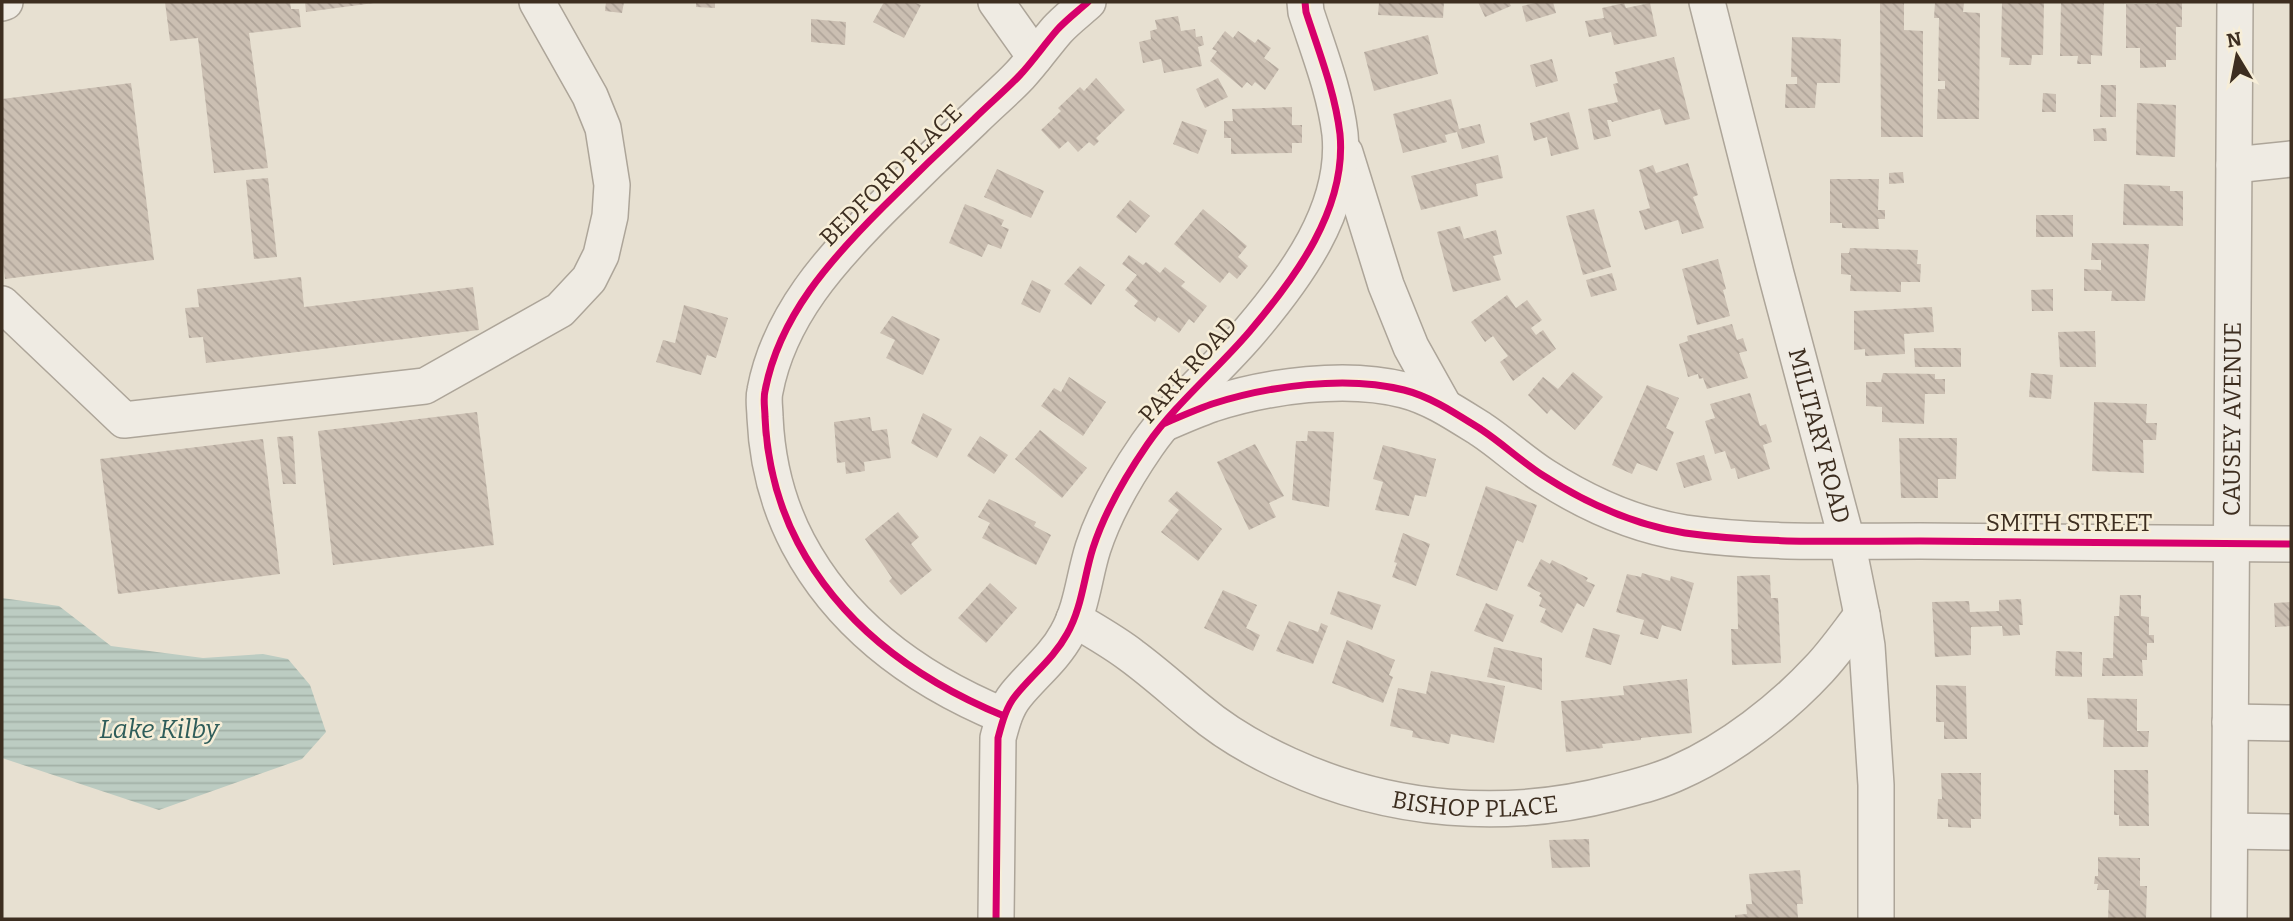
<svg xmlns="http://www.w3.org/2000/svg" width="2293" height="921" font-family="Bitter,serif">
<defs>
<pattern id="water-rules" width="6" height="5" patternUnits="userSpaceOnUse" patternTransform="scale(1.75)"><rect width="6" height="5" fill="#bcccc2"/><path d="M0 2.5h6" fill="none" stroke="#a2b0a6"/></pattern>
<pattern id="building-back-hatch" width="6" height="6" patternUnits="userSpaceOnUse" patternTransform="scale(1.75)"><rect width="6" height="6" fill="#cbbfb2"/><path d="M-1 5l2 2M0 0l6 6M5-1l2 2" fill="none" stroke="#afa499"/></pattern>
</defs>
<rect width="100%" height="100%" fill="#e7e0d1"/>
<path fill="url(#water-rules)" d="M2 598 59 606 111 646 203 658 263 654 288 659 310 685 326 732 302 759 159 810 2 758Z"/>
<path fill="url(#building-back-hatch)" d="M165 2H290L291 9H299L301 27 249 33 268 168 214 173 198 38 170 41Z
M305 2H374V3L306 12Z
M606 2H624L622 13 605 11Z
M696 2H715V8L696 7Z
M884 2H913L921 5 904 38 873 22Z
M1379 2H1444L1443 18 1378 15Z
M1478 2H1509L1511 6 1485 17Z
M1539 2H1553L1556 13 1526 22 1522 6Z
M1880 2H1904V30L1923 31V137H1881Z
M1935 2 1964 3 1963 12 1980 13 1979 119H1937L1938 89H1945V81H1938L1939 18H1934Z
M2002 2H2044L2043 55H2032L2031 65H2009L2010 58 2001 57Z
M2061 2H2104L2102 56 2091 55V64H2077L2078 56H2060Z
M2157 2 2182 3V27H2176V60H2166V67L2140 68V48H2126V4H2157Z
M1624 3 1626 8 1650 3 1657 36 1614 45 1611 32 1589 37 1585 21 1604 18 1602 8Z
M1178 16 1181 31 1195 29 1196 37 1202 36 1204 45 1198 47 1202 66 1164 73 1161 59 1143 63 1139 42 1151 39 1150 31 1157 29 1155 20Z
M811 19 846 22 845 45 811 42Z
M1225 31 1233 38 1238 31 1255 43 1258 39 1271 48 1264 58 1279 69 1265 90 1255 82 1252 86 1247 82 1242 88 1210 61 1217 51 1212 49Z
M1428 35 1438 74 1374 91 1364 52Z
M1792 37 1841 39 1840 83H1817L1815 108H1785L1786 84H1797V77H1791Z
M1674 57 1690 119 1665 125 1660 109 1612 122 1611 120H1607L1611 136 1594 140 1588 109 1618 102 1613 84 1618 83 1615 72Z
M1552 59 1558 81 1536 87 1530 65Z
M1096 78 1125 110 1096 138 1099 141 1094 146 1089 142 1078 152 1068 141 1059 149 1041 130 1061 111 1058 108 1080 87 1084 91Z
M1218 78 1228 97 1205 108 1196 89Z
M131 83 154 260 5 279 2 256V99Z
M2101 85H2116V117H2100Z
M2043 93 2056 94V112H2042Z
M1451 99 1459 129 1480 124 1485 143 1462 149 1457 132 1445 135 1447 142 1403 153 1393 114Z
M2137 103 2176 105 2175 157 2136 155Z
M1292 107V125H1302V143H1292V153L1231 154V138H1224V121H1233L1232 109Z
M1569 112 1579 149 1551 156 1547 137 1534 141 1530 123Z
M1182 121 1207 130 1198 154 1173 144Z
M2106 128 2107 141H2094L2093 129Z
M1498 155 1503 178 1476 184 1478 196 1421 210 1411 176Z
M1688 163 1698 195 1693 197 1704 228 1682 234 1678 220 1645 230 1639 211 1650 208 1639 170 1653 165 1656 173Z
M997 169 1044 191 1031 218 984 197Z
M1903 172 1904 183 1889 184V173Z
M268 178 277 257 254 259 246 180Z
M1830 179H1879L1878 210H1885V219H1878L1879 229 1842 228V223H1830Z
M2124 184 2170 186V191H2183V226L2123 225Z
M1130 200 1150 216 1136 233 1116 217Z
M965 204 1004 220 1001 226 1009 229 1001 249 988 244 982 257 949 243Z
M1203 209 1247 246 1238 257 1248 266 1237 279 1229 272 1220 283 1174 244Z
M1594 209 1611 267 1583 275 1566 216Z
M2036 215H2073V237H2036Z
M1460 226 1464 239 1496 230 1502 254 1493 256 1501 280 1453 292 1437 232Z
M2092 243 2149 244 2145 301H2111L2112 291H2084V269L2101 270V260H2091Z
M1850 248 1918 250 1917 264H1921L1920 282H1901V292L1850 291 1851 275 1841 274V253H1849Z
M1129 255 1143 265 1146 262 1160 273 1165 267 1185 282 1181 286 1207 306 1194 323 1189 319 1179 333 1158 317 1155 322 1134 306 1138 301 1125 290 1137 275 1122 264Z
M1718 259 1726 289 1723 290 1730 316 1697 325 1682 269Z
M1080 266 1105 285 1091 305 1064 284Z
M1612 273 1617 290 1591 297 1586 280Z
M301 277 304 307 473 287 479 330 206 363 203 337 189 338 185 308 199 307 197 289Z
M1032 280 1051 290 1040 313 1021 304Z
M2053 289V311H2032L2031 290Z
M1507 295 1516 308 1527 300 1542 320 1531 328 1536 335 1543 330 1556 349 1513 381 1500 362 1508 356 1493 336 1485 342 1471 322Z
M684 305 728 318 716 358 707 355 701 375 656 362 663 340 675 343Z
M1932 307 1934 332 1904 334 1905 354 1865 356V349L1854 350V311Z
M892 316 940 339 923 375 886 358 895 340 880 333Z
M1732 324 1737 340 1743 338 1747 351 1739 353 1748 378 1707 389 1703 378 1699 379 1698 374 1688 377 1679 344 1688 341 1687 336Z
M2095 331 2096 367H2060L2058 332Z
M1914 348H1961V367H1915Z
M1573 372 1603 397 1575 430 1551 409 1547 414 1528 395 1543 377 1558 389Z
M1883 373 1935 374V379H1945V394H1925L1924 424 1882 422V407L1866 406V382H1881Z
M2031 373 2053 375 2051 399 2029 397Z
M1069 377 1106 402 1083 436 1041 406 1054 388 1061 392Z
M1647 385 1679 398 1666 428 1674 432 1657 471 1637 463 1632 474 1612 465Z
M1750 393 1760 426 1766 424 1772 442 1763 445 1770 469 1738 479 1735 468 1731 469 1725 451 1715 454 1705 421 1715 418 1710 404Z
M2094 402 2147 404 2146 423H2157L2156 440H2143L2144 473 2092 471Z
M477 412 494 545 333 565 318 431Z
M923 413 952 429 937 458 911 443Z
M870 417 872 431 887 429 891 458 864 462 865 471 846 474 845 462 837 463 834 422Z
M1040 430 1087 468 1062 498 1015 459Z
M1308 431 1334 432 1329 507 1292 500 1296 441H1307Z
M293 436 296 484H283L277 437Z
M980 436 1008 455 994 474 967 456Z
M1899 438H1957L1956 479H1938V498H1901Z
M263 439 280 574 118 594 100 459Z
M1255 444 1284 496 1269 503 1276 517 1249 530 1217 462Z
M1383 445 1436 459 1426 497 1415 495 1409 516 1375 510 1383 482 1373 479Z
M1704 455 1712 480 1684 488 1676 463Z
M1486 486 1537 505 1523 543 1517 540 1497 591 1456 575Z
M1177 491 1222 529 1198 561 1161 532 1179 510 1168 501Z
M989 499 1036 522 1034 526 1051 535 1036 565 982 538 990 523 978 517Z
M898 512 919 537 911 544 932 570 901 595 889 581 892 578 865 539Z
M1403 533 1430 544 1416 586 1392 577 1397 563 1394 562Z
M1541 559 1550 564 1552 560 1588 578 1586 581 1595 585 1584 607 1577 603 1562 633 1540 622 1546 609 1539 606 1542 598 1539 596 1541 593 1527 586Z
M1642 573 1670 581 1671 576 1694 583 1681 631 1662 625 1658 639 1640 634 1644 620 1616 612 1627 574 1641 577Z
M1770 575 1771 598H1778L1781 663 1732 665 1731 629H1738L1737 576Z
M990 583 1017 608 986 643 958 618Z
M1223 590 1257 605 1246 628 1260 635 1253 651 1204 628Z
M1338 591 1381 605 1372 630 1330 614Z
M2120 595H2141V616L2149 617V635H2154V643H2147V660H2142L2143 676H2102L2103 658H2113L2114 616H2119Z
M2021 599 2023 625H2019L2020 635 2003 636 2002 626 1971 627V655L1935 657 1932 602 1969 601 1970 612 1999 611V600Z
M2291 602V626L2275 627 2274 603Z
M1486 603 1514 615 1503 642 1474 631Z
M1289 621 1318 632 1321 623 1328 626 1313 664 1276 651Z
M1593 628 1620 635 1611 665 1585 657Z
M1347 640 1395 660 1389 675 1393 677 1383 703 1332 683Z
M1494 647 1542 658V690L1487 677Z
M2056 651 2082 652V677L2055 676Z
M1431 671 1505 686 1494 743 1451 734 1449 744 1412 737 1413 731 1390 726 1398 688 1426 694Z
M1687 679 1692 733 1641 738V740L1602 744 1603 748 1566 752 1561 701 1624 695 1623 686Z
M1936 685 1966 686 1967 739H1944V722H1936Z
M2087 698 2137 699V731H2149L2148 747H2103L2104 720 2088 719Z
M2114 770H2148L2149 826H2119V815H2114Z
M1941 773H1981V819H1971V828L1948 827V819H1937L1938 799H1942Z
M1589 839 1590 867 1552 868 1549 840Z
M2098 857 2140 858V886H2147L2146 919H2108L2109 890H2097L2098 884H2094L2095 876H2098Z
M1800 870 1803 904H1797L1798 919H1735V915L1747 914 1746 904H1752L1749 874Z"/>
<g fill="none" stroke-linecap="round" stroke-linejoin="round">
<defs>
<g id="minor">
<path d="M996 2 1035 57"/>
<path id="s1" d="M1707 2 1776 274 1847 541 1862 615 1867 646 1876 785V919"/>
<path d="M2 3 5 2"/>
<path d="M1345 153 1386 285 1411 347 1444 406"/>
<path d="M2234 165 2291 159"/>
<path d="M2 304 124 420 425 386 560 310 589 279 601 255 610 216 612 185 603 128 590 96 537 2"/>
<path d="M1163 424C1179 417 1195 410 1212 404 1268 386 1346 375 1404 390 1432 397 1458 415 1482 430 1503 444 1522 462 1544 476 1586 503 1635 525 1685 533 1762 544 1842 541 1920 541 2044 542 2168 543 2291 544"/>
<path id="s2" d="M1074 619C1094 631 1114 642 1132 656 1155 673 1176 692 1198 710 1224 732 1257 751 1288 765 1390 812 1505 821 1613 793 1636 787 1658 782 1679 772 1729 750 1782 709 1819 669 1835 652 1848 633 1862 615"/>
<path d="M1004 716C919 681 842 626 798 543 777 503 767 462 765 417 765 409 763 399 765 391 779 316 831 259 883 207 913 177 943 148 974 119 989 104 1006 90 1020 75 1033 61 1044 45 1057 30 1066 20 1078 11 1088 2"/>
<path d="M2230 722 2291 723"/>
<path d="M2230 831 2291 832"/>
<path d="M996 919 998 738C1002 723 1006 707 1016 695 1033 674 1054 658 1067 634 1082 608 1084 576 1093 548 1105 511 1125 477 1147 445 1176 403 1217 370 1250 331 1295 278 1347 209 1340 134 1335 92 1319 52 1306 12L1305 2"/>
<path id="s3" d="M2229 919 2235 2"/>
</g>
</defs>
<use href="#minor" stroke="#ada599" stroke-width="38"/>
<use href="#minor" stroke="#efebe3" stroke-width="35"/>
<defs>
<path id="cycleway" d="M1163 424C1179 417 1195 410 1212 404 1268 386 1346 375 1404 390 1432 397 1458 415 1482 430 1503 444 1522 462 1544 476 1586 503 1635 525 1685 533 1762 544 1842 541 1920 541 2044 542 2168 543 2291 544
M1004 716C919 681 842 626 798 543 777 503 767 462 765 417 765 409 763 399 765 391 779 316 831 259 883 207 913 177 943 148 974 119 989 104 1006 90 1020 75 1033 61 1044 45 1057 30 1066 20 1078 11 1088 2
M996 919 998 738C1002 723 1006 707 1016 695 1033 674 1054 658 1067 634 1082 608 1084 576 1093 548 1105 511 1125 477 1147 445 1176 403 1217 370 1250 331 1295 278 1347 209 1340 134 1335 92 1319 52 1306 12L1305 2"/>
</defs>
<use href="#cycleway" stroke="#f7eed8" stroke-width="11"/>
<use href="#cycleway" stroke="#d6006c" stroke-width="7"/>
</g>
<g text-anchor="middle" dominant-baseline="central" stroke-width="5" stroke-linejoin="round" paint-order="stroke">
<g font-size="24" fill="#3d2e20" stroke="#f7eed8">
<text transform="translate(891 175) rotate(-45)">BEDFORD PLACE</text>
<text transform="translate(1188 370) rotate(-48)">PARK ROAD</text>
<text stroke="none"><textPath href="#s3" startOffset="500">CAUSEY AVENUE</textPath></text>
<text stroke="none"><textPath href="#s1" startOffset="448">MILITARY ROAD</textPath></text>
<text x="2069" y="523">SMITH STREET</text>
<text stroke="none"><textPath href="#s2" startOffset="453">BISHOP PLACE</textPath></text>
</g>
<g font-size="26" font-style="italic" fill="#2f5d5a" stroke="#f7eed8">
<text x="159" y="729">Lake Kilby</text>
</g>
</g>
<rect width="2293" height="921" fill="none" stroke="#3d2e20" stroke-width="7"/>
<g transform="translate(2237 56) rotate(350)" stroke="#f7eed8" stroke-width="5" paint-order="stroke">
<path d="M0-5L12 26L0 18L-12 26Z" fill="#3d2e20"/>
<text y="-10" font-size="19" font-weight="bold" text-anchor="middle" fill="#3d2e20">N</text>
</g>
</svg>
